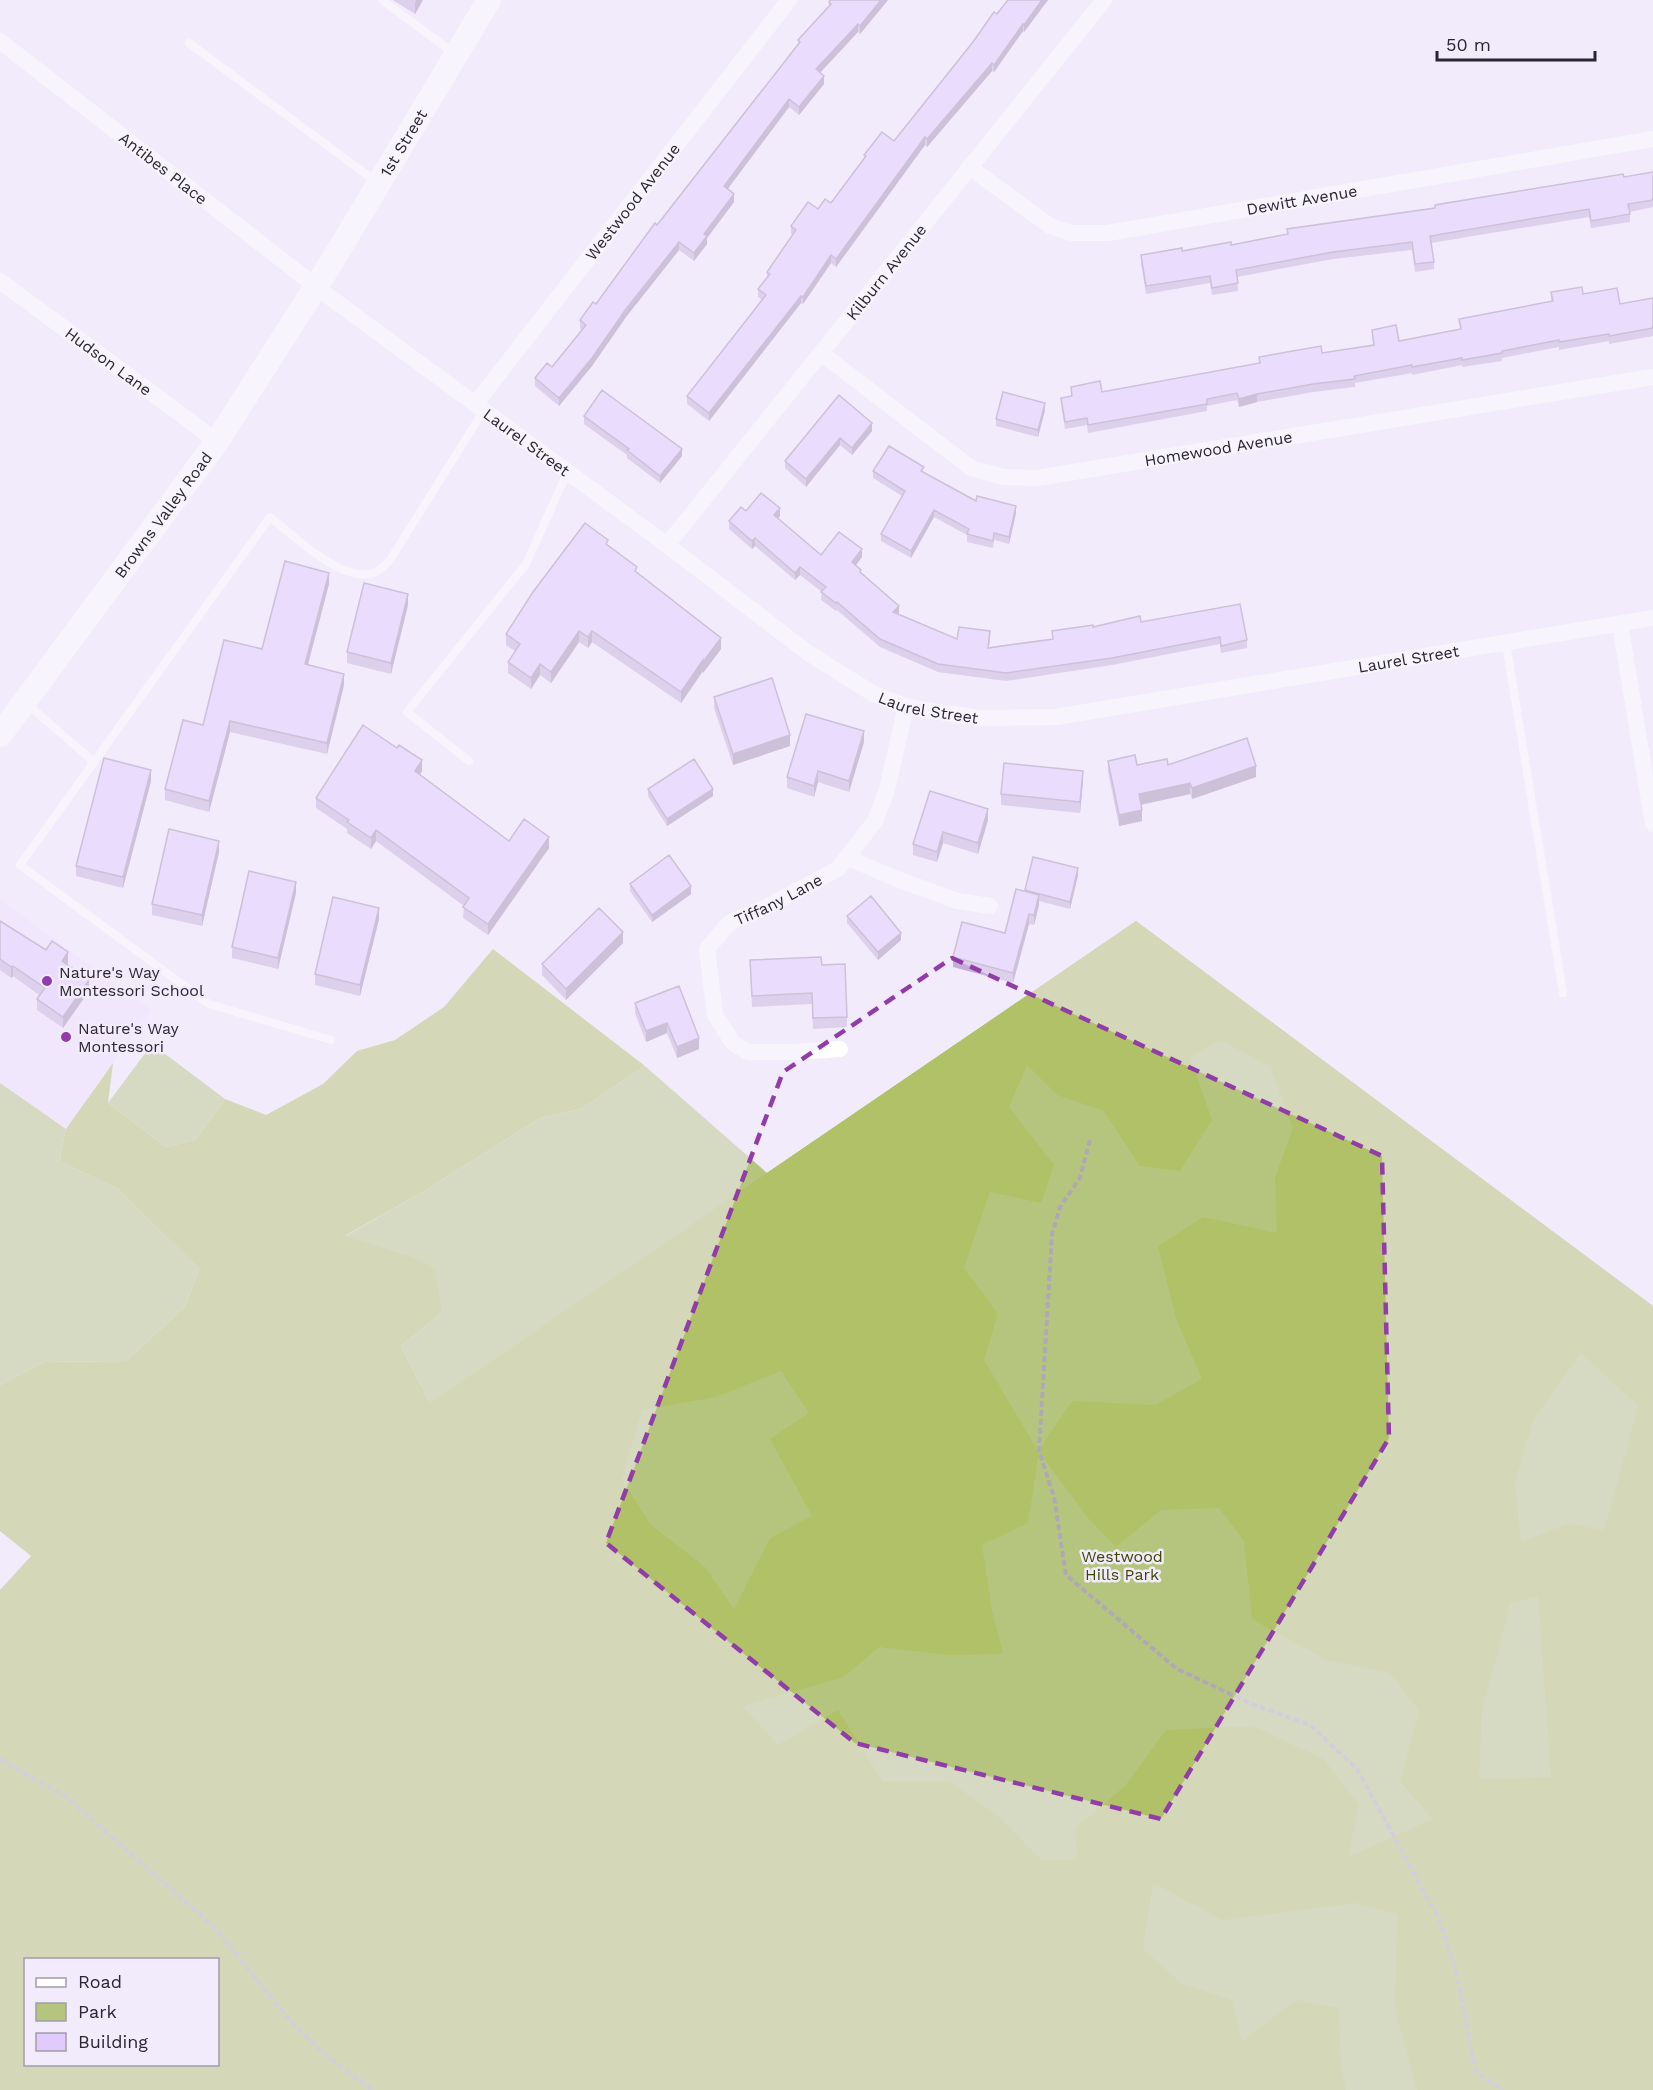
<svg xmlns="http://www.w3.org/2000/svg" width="1653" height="2090" font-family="'Work Sans',sans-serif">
<rect width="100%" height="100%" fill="#f2ebfc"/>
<path fill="#eee2fe" d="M0 899 151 1010 66 1129 0 1083Z"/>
<path fill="#b6c57d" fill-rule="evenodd" d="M1136 921 1653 1306V2090H0V1590L430 1403 401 1346 442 1313 405 1254 344 1237 426 1190 540 1118 581 1109 645 1066 767 1173ZM26 1960H218V2064H26Z
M152 1044 225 1099 195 1140 166 1147 108 1103Z
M0 1083 66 1129 59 1161 118 1189 199 1269 185 1307 126 1361 44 1362 0 1385Z"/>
<path fill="#b0c167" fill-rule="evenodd" d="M1136 921 1653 1306V2090H1417L1395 2009 1397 1914 1356 1903 1222 1920 1153 1883 1143 1949 1182 1984 1232 2000 1242 2041 1296 2000 1339 2008 1341 2068 1346 2090H0V1590L31 1556 0 1531V1385L44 1362 126 1361 185 1307 199 1269 118 1189 59 1161 66 1129 113 1063 108 1103 166 1147 195 1140 225 1099 266 1115 323 1084 357 1051 395 1040 444 1007 493 949 645 1066 581 1109 540 1118 426 1190 345 1236 405 1254 435 1268 442 1313 401 1346 430 1403ZM1220 1040 1270 1067 1293 1128 1275 1178 1277 1233 1203 1217 1158 1246 1176 1318 1202 1379 1155 1405 1072 1401 1038 1451 984 1360 998 1314 964 1268 990 1192 1041 1203 1054 1165 1009 1107 1027 1065 1057 1095 1104 1111 1140 1166 1180 1171 1212 1120 1190 1057ZM1581 1353 1638 1406 1604 1531 1570 1523 1521 1542 1515 1482 1534 1419ZM781 1371 809 1413 770 1439 812 1516 770 1538 734 1609 705 1567 650 1524 622 1479 642 1410 716 1397ZM1039 1452 1088 1518 1116 1547 1161 1510 1219 1508 1244 1541 1252 1619 1326 1660 1390 1673 1419 1711 1400 1782 1433 1819 1348 1857 1359 1805 1324 1759 1253 1726 1166 1730 1125 1786 1075 1828 1077 1860H1041L1000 1817 950 1782H883L838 1710 778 1745 743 1706 844 1677 879 1647 947 1655 1003 1654 992 1611 982 1545 1028 1523ZM1538 1596 1551 1777 1479 1779 1482 1707 1498 1654 1510 1603ZM26 1960H218V2064H26Z"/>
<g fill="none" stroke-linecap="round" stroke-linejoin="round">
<path stroke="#afa8b7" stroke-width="4" stroke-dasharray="6 3" stroke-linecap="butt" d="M1090 1140 1080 1178 1060 1207 1052 1234 1039 1451 1054 1497 1066 1575 1177 1669 1252 1704 1310 1725 1357 1769 1439 1919 1455 1967 1476 2072 1503 2090
M0 1759 68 1798 213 1926 294 2025 326 2055 372 2090"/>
<path stroke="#fff" stroke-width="8" d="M382 0 455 54
M189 43 378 183
M1506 643 1563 993
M27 704 94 762
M469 761 407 712 526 564 568 471
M331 1040 209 1004 20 865 270 517C293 535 344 586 376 572 381 570 386 564 390 560L484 410"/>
<g stroke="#fff" stroke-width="16">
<path id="s1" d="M0 41 327 295 667 545 807 652 872 693 906 707 980 718 1056 717 1653 618"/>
<path id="s2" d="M969 167 1050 226 1071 233H1108L1653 139"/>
<path id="s3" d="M0 281 202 430 216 443"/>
<path id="s4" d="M821 353 971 468 1004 477 1037 478 1653 377"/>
<path id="s5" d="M476 403 789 0"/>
<path id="s6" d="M667 545 1104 0"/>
<path d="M1620 624 1653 824"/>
<path d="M848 858 897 879 957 901 990 906"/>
<path id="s7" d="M840 1049 794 1052H748L733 1043 715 1015 707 949 729 923 766 907 838 869 875 821 886 793 906 707"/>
</g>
<path stroke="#fff" stroke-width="24" id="s8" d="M0 735 216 443 331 263 489 0"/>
</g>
<path fill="#c2afd9" d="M393 0H423L415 14Z
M830 0H888L860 34 858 32 820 73 824 84 799 115 789 107 727 189 734 202 707 238V244L694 261 679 250 626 317 592 366 559 406 535 386V378L552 367 582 330 580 328V320L596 304 798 44V40L829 6V2Z
M1008 0H1048L1024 32 1023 31 994 72 992 71 927 147 925 145 836 267 831 263 803 304 801 303 709 421 687 404V396L762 300 758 297V289L767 278V272L793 235 791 234V226L818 209 831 203 864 159V155L894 141Z
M1653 172V207L1630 212V222L1591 228 1589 217 1431 243 1434 262V269L1415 272 1412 250 1333 259 1237 277 1238 291 1212 295 1210 283 1146 294 1141 263V255L1231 245 1287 234V229L1435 208 1624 177Z
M1551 292 1583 294 1620 304 1653 298V336L1609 344V341L1559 350V347L1502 358V361L1462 367V365L1412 375V373L1355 383V387L1313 392 1257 402 1239 407 1237 400 1207 406V411L1088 433 1087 425 1065 429 1061 405V398L1071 396V387L1102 392 1259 363V357L1322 353 1373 345 1372 330 1399 341 1460 329 1459 319 1551 301Z
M839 395 872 431 852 455 840 445 806 487 785 468V461Z
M1045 410 1038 437 996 426V419Z
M584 416 682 456 660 483 627 458V455L584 424Z
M873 471 924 473 976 501 1016 513 1009 544 994 540 993 548 967 542V535L934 517 911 558 881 541V534L902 496 873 478Z
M746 511 780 516 778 518 821 555 862 557 856 565 861 573 898 614 957 639H990L989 647 1052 639V631L1141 622 1247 640V648L1221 653 1220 644 1112 665 1006 681 938 672 880 647 837 610 836 611 821 600 822 592 800 575 795 580 755 546 752 549 729 529V521Z
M608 546 721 649 703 673V671L681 703 592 642 588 648 579 642 551 683 540 675 531 689 508 673V662L515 651 506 645V634Z
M329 584 308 665 344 685 327 754 230 732 209 812 165 800V789L203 725 262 649Z
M408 605 391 674 347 663V652Z
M714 697 790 746 733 765 714 708Z
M864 742 849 792 818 782 814 797 787 788V777Z
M1108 761 1137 765H1168L1256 777 1192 799 1190 794 1141 805 1142 821 1119 826 1108 772Z
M422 771 420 775 509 841 549 848 488 935 463 918 464 906 376 841 371 849 347 833V829L316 808V798Z
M151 781 123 888 76 876V866Z
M1083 782 1080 813 1001 805V794Z
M648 789 713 796 667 826 648 796Z
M930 791 988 820 978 854 943 843 937 862 913 855V844Z
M219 852 202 926 152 915V904Z
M1078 875 1070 909 1039 901V905L1034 925 1029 924 1013 983 953 967V957L1005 933 1025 891Z
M630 884 691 894 652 922 630 891Z
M296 893 278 969 232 958V947Z
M847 916 901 940 878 960 847 923Z
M379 919 360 996 315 985V974Z
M0 921 68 963 67 964 89 991 63 1028 37 1010V999L39 995 13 976 11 978 0 970Z
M623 943 566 1000 542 975V964Z
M750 960 822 965 847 1017V1027L813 1029 812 1004 752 1007Z
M679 986 699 1049 677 1058 667 1033 646 1042 635 1013V1003Z"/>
<path fill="#9e8eb0" d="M416 0H423L415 14V3Z
M881 0H888L860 34V26Z
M1042 0H1048L1024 32V25Z
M858 24V32L816 77V69Z
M1023 24V31L994 72V65Z
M992 63V71L927 147V139Z
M824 76V84L799 115V107Z
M789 99V107L724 194V186Z
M925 137V145L836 267V259Z
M734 194V202L707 238V244L694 261V253L704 234Z
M679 242V250L626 317 592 366 559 406V398Z
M831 255V263L803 304V297Z
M801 296V303L709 421V413Z
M1257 394V402L1239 407V399Z
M1045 403V410L1038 437V430Z
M872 423V431L852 455V448Z
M840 438V445L806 487V479Z
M682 449V456L660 483V476Z
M1016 506V513L1009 544V537Z
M780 508V516L774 523V515Z
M934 510V517L911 558V551Z
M755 538V546L752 549V541Z
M862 549V557L852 570V562Z
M800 567V575L795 580V573Z
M329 573V584L305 675V664Z
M408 594V605L391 674V663Z
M899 606V613L893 620V612Z
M579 631V642L551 683V672Z
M592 631V642L588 648V637Z
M721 638V649L703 673V662Z
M703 660V671L681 703V692Z
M540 664V675L531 689V678Z
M344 674V685L327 754V743Z
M230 721V732L209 812V801Z
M864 731V742L849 792V781Z
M790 735V746L733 765V754Z
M422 760V771L415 782V771Z
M1256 766V777L1192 799V788Z
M151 770V781L123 888V877Z
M818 771V782L814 797V786Z
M1083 771V782L1080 813V802Z
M1190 783V794L1139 805V794Z
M713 789V796L667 826V819Z
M988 809V820L978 854V843Z
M1142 810V821L1119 826V815Z
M376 830V841L371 849V838Z
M943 832V843L937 862V852Z
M549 837V848L488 935V924Z
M219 841V852L202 926V915Z
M1078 868V875L1070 909V902Z
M296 882V893L278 969V958Z
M691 886V894L652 922V915Z
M1039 895V905L1034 925V915Z
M379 908V919L360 996V985Z
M1029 914V924L1013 983V973Z
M623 932V943L566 1000V989Z
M901 933V940L878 960V952Z
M68 952V963L62 971V961Z
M13 966V976L11 978V967Z
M89 980V991L63 1028V1017Z
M667 1023V1033L646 1042V1031Z
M699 1038V1049L677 1058V1047Z"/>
<path fill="#e1cbfc" stroke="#9e8eb0" stroke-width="1.5" d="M830 0H881L860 26 858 24 816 69 824 76 799 107 789 99 724 186 734 194 704 234 707 236 694 253 679 242 626 309 592 358 559 398 535 378 547 363 552 367 586 325 580 320 593 302 596 304 655 223 657 225 800 42 798 40 831 4 829 2Z
M1008 0H1042L1024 25 1023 24 994 65 992 63 927 139 925 137 836 259 831 255 803 297 801 296 709 413 687 396 766 295 758 289 770 274 767 272 796 230 791 226 808 202 818 209 825 199 831 203 866 156 864 155 882 132 894 141 973 42 994 12 997 14Z
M1653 172V200L1628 204 1630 214 1591 221 1589 209 1430 236 1434 262 1415 264 1412 242 1333 252 1236 270 1238 283 1212 288 1210 276 1146 286 1141 255 1182 248V251L1231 242V245L1288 234 1287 229 1435 208V205L1623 174 1624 177Z
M1582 287 1583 294 1617 288 1620 304 1653 298V328L1609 336V334L1559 342V340L1502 351V353L1462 360V358L1412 367V365L1354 376 1355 379 1313 384 1257 394 1239 399 1237 393 1207 399V404L1088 425 1087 418 1065 422 1061 398 1072 396 1071 387 1100 381 1102 392 1260 363 1259 357 1321 346 1322 353 1374 345 1372 330 1396 325 1399 341 1461 329 1459 319 1553 301 1551 292Z
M602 390 682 449 660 476 627 450 629 449 584 416Z
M1003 392 1045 403 1038 430 996 419Z
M839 395 872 423 852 448 840 438 806 479 785 461Z
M889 446 924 467 921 471 976 501 977 496 1016 506 1009 537 994 533 993 541 967 534 969 529 934 510 911 551 881 534 905 491 873 471Z
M761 493 780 508 774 515 821 555 839 532 862 549 852 562 861 570 860 572 899 606 893 612 957 639 959 627 990 631 988 648 1053 639 1052 631 1093 625V627L1140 616 1141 622 1240 604 1247 640 1221 646 1220 637 1112 658 1006 673 938 664 880 639 837 602 836 603 821 592 826 587 800 567 795 573 755 538 752 541 729 521 741 507 746 511Z
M585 523 608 540 606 544 637 567 635 571 721 638 703 662V660L681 692 592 631 588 637 579 631 551 672 540 664 531 678 508 662 520 644 506 634 533 592Z
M285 561 329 573 305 664 344 674 327 743 230 721 209 801 165 789 183 720 203 725 224 640 262 649Z
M364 583 408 594 391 663 347 652Z
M772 678 790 735 733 754 714 697Z
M806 714 864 731 849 781 818 771 814 786 787 777Z
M363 725 397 748 399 745 422 760 415 771 509 841 524 819 549 837 488 924 463 907 469 898 376 830 371 838 347 822 349 820 316 798Z
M1247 738 1256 766 1192 788 1190 783 1139 794 1142 810 1119 815 1108 761 1135 755 1137 765 1167 759 1168 765Z
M104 758 151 770 123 877 76 866Z
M694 759 713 789 667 819 648 789Z
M1004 763 1083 771 1080 802 1001 794Z
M930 791 988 809 978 843 943 832 937 852 913 844Z
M169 829 219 841 202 915 152 904Z
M669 855 691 886 652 915 630 884Z
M1033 857 1078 868 1070 902 1025 890Z
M249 871 296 882 278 958 232 947Z
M1016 889 1039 895 1034 915 1029 914 1013 973 953 957 962 922 1005 933Z
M871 896 901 933 878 952 847 916Z
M333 897 379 908 360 985 315 974Z
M599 908 623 932 566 989 542 964Z
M0 921 46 950 52 941 68 952 62 961 89 980 63 1017 37 999 45 988 13 966 11 967 0 959Z
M821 957 822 965 845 964 847 1017 813 1018 812 993 752 996 750 960Z
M679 986 699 1038 677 1047 667 1023 646 1031 635 1003Z"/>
<path d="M0 0H1653V2090H0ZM952 958 1382 1156 1389 1438 1161 1819 855 1743 606 1543 783 1072Z" fill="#f2ebfc" fill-opacity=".55" fill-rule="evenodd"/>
<path fill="none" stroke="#923ca9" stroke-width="4.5" stroke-dasharray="12 8" stroke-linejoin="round" d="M952 958 1382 1156 1389 1438 1161 1819 855 1743 606 1543 783 1072Z"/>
<g fill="#923ca9" stroke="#f2ebfc" stroke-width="2">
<circle cx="47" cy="981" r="6"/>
<circle cx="66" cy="1037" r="6"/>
</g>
<g text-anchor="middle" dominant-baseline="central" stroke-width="5" stroke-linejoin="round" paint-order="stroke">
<g font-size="16" fill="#2a2530" stroke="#f2ebfc">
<text stroke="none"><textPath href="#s8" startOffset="717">1st Street</textPath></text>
<text stroke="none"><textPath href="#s1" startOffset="207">Antibes Place</textPath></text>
<text stroke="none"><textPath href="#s2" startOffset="356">Dewitt Avenue</textPath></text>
<text stroke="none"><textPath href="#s5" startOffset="255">Westwood Avenue</textPath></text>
<text stroke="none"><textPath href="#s6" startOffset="350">Kilburn Avenue</textPath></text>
<text stroke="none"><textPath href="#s3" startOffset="135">Hudson Lane</textPath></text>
<text stroke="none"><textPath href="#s1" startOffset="662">Laurel Street</textPath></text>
<text stroke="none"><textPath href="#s4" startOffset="440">Homewood Avenue</textPath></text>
<text stroke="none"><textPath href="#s8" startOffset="274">Browns Valley Road</textPath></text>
<text stroke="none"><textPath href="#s1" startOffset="1634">Laurel Street</textPath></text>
<text stroke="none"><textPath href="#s1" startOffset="1148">Laurel Street</textPath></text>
<text stroke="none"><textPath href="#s7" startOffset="298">Tiffany Lane</textPath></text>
</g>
<g font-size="16" fill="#2a2530" stroke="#f2ebfc" text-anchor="start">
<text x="59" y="972">Nature's Way<tspan x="59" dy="18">Montessori School</tspan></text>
<text x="78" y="1028">Nature's Way<tspan x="78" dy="18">Montessori</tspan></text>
</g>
<g font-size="16" fill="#3d4700" stroke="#f2ebfc">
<text x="1122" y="1556">Westwood<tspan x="1122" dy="18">Hills Park</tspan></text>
</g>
</g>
<rect x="24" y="1958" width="195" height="108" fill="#f2ebfc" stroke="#a29caa" stroke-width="1.5"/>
<rect x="36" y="1978" width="30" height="9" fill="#ffffff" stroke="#a29caa" stroke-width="1.5"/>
<text x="78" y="1988" font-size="18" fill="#2a2530">Road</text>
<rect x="36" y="2003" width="30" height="18" fill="#b6c57d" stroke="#a29caa" stroke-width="1.5"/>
<text x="78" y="2018" font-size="18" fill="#2a2530">Park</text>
<rect x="36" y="2033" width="30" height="18" fill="#e1cbfc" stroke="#a29caa" stroke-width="1.5"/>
<text x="78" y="2048" font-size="18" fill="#2a2530">Building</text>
<path d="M1437 51v9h158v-9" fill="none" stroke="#2a2530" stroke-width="3"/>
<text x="1446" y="51" font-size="18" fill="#2a2530" stroke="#f2ebfc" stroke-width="4.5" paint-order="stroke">50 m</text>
</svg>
